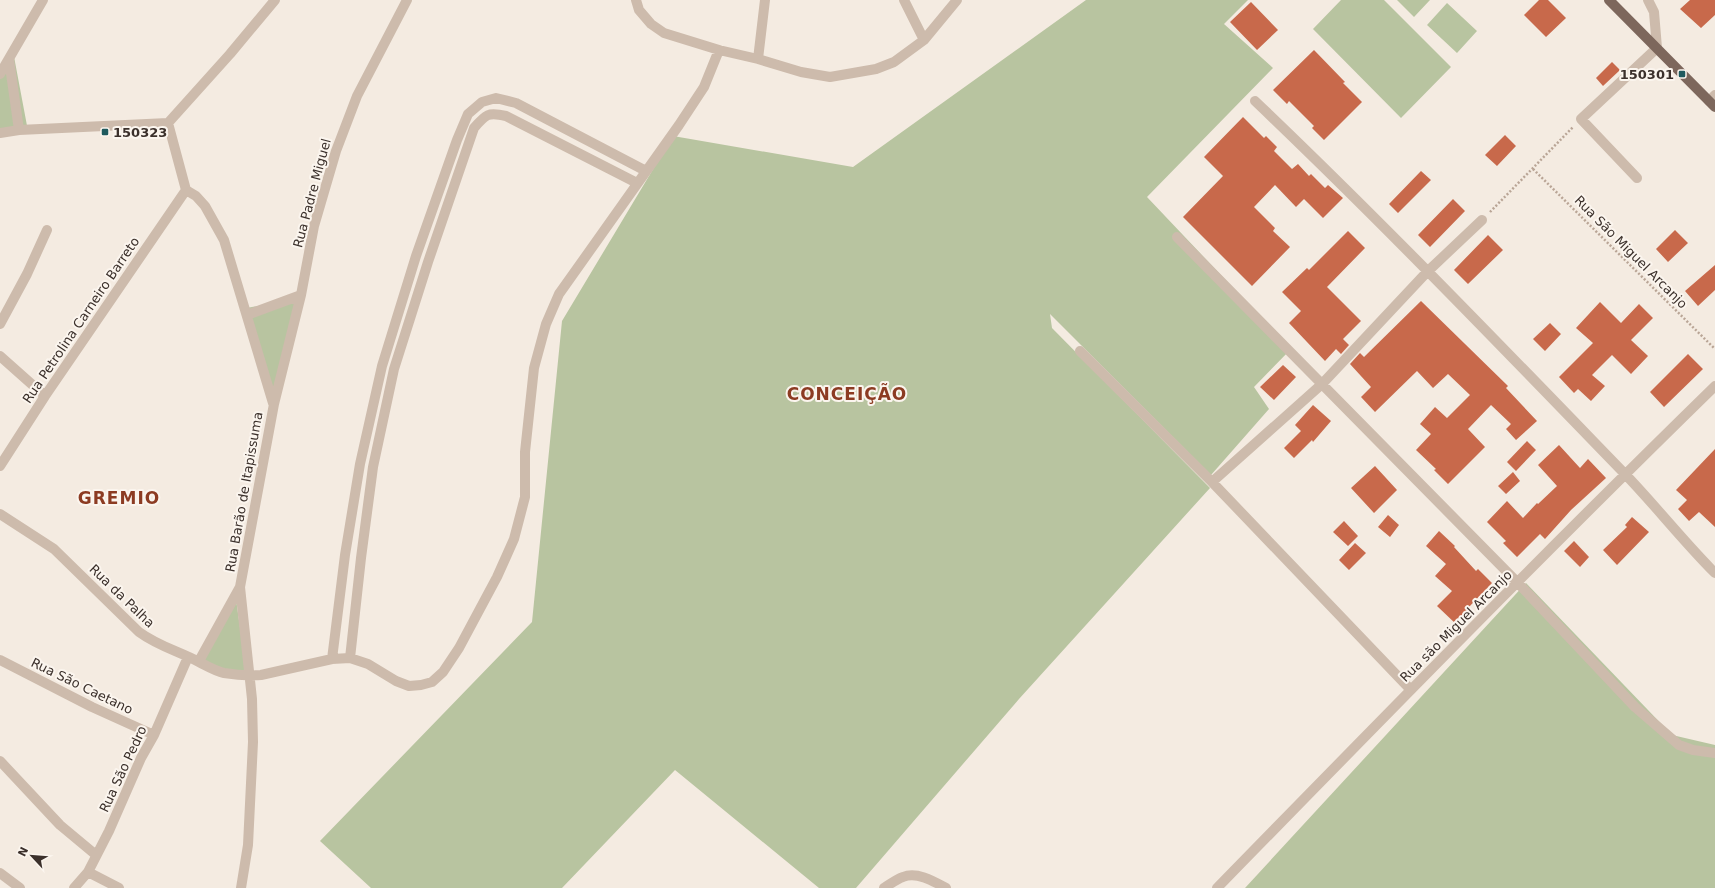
<svg xmlns="http://www.w3.org/2000/svg" width="1715" height="888" font-family="'DejaVu Sans',sans-serif">
<rect width="100%" height="100%" fill="#f4ebe1"/>
<path fill="#b8c4a0" d="M1086 0H1248L1224 24 1273 68 1147 197 1291 349 1254 387 1269 409 1211 475 1050 314 1052 328 1210 488 1019 699 856 888H819L675 770 562 888H371L320 841 532 622 562 321 673 136 853 167Z
M1341 0H1384L1451 67 1401 118 1313 29Z
M1397 0H1430L1414 17Z
M1447 3 1477 31 1457 53 1427 25Z
M12 46 28 131 0 134V66Z
M298 299 276 398 241 309Z
M1526 583 1672 735 1715 745V888H1245Z
M236 599 246 670H225L202 661Z"/>
<path fill="#c8694b" d="M1539 0H1548L1566 18 1546 37 1524 15Z
M1690 0H1715V15L1701 28 1680 9Z
M1251 2 1278 30 1257 50 1230 22Z
M1314 50 1345 82 1343 83 1362 102 1324 140 1312 128 1314 126 1289 101 1287 104 1273 90Z
M1612 62 1620 70 1603 86 1596 78Z
M1243 117 1264 138 1266 136 1277 147 1274 151 1292 169 1298 164 1309 176 1311 174 1325 188 1328 185 1343 198 1323 218 1304 199 1296 207 1275 185 1254 207 1275 228 1273 231 1290 247 1252 286 1183 217 1223 176 1204 157Z
M1505 135 1516 146 1497 166 1485 155Z
M1421 171 1431 180 1398 213 1389 204Z
M1453 199 1465 211 1430 247 1418 235Z
M1675 230 1688 243 1668 262 1656 249Z
M1348 231 1365 248 1327 287 1361 321 1343 339 1349 345 1341 354 1336 349 1325 361 1289 323 1301 311 1282 292 1307 268 1309 270Z
M1488 235 1503 250 1468 284 1454 270Z
M1715 265V290L1698 306 1685 291Z
M1421 301 1508 386 1506 388 1537 421 1516 440 1506 429 1511 424 1491 405 1468 429 1485 447 1448 484 1434 470 1436 469 1416 450 1431 434 1420 424 1435 407 1447 418 1470 395 1448 374 1433 388 1417 371 1375 412 1361 397 1371 387 1350 364 1360 353 1364 357Z
M1600 302 1621 323 1639 304 1653 318 1631 340 1648 356 1631 374 1612 355 1592 375 1605 386 1591 401 1578 389 1574 393 1559 377 1593 343 1576 328Z
M1550 323 1561 334 1545 351 1533 339Z
M1688 354 1703 369 1664 407 1650 392Z
M1283 365 1296 377 1274 400 1260 387Z
M1313 405 1331 421 1313 442 1312 440 1294 458 1284 448 1301 431 1295 425Z
M1527 441 1536 450 1516 471 1507 462Z
M1559 445 1580 468 1588 459 1606 478 1571 510 1545 539 1540 534 1517 557 1503 543 1506 541 1487 522 1507 501 1523 518 1537 503 1538 504 1557 486 1538 465Z
M1715 449V527L1699 512 1689 521 1678 509 1687 500 1676 490Z
M1375 466 1397 490 1374 513 1351 488Z
M1513 472 1520 481 1506 494 1498 486Z
M1388 515 1399 525 1390 537 1378 527Z
M1632 517 1649 532 1617 565 1603 550 1627 527 1625 525Z
M1344 521 1358 536 1348 546 1333 532Z
M1439 531 1455 546 1454 547 1476 571 1478 569 1492 583 1468 608 1471 611 1457 625 1437 606 1452 591 1435 576 1446 564 1426 546Z
M1574 541 1589 557 1580 567 1564 551Z
M1355 543 1366 553 1349 570 1339 560Z"/>
<g fill="none" stroke-linecap="round" stroke-linejoin="round">
<path stroke="#b9a596" stroke-width="2.5" stroke-dasharray="2 2" stroke-linecap="butt" d="M1533 169 1715 349
M1490 212 1573 127"/>
<path stroke="#cdbbac" stroke-width="10" d="M636 0 639 10 651 24 664 33 719 50 758 59 801 72 830 77 876 69 894 62 924 40 957 0
M904 0 924 40
M9 59 19 130
M758 59 765 0
M0 74 43 0
M1255 101C1381 221 1502 347 1624 473 1655 505 1683 541 1715 573
M1709 101 1715 95
M168 123 186 190 196 196 205 206 224 240 273 403
M168 123 230 54 275 0
M0 133 19 130 168 123
M1637 178 1581 119 1657 48 1654 12 1648 0
M1177 237 1518 583 1635 707 1679 745 1693 750 1715 753
M247 315 301 295
M0 324 27 274 47 230
M1080 351 1212 482 1410 689
M0 356 45 396
M0 466 45 396 186 190
M1212 482 1322 384 1427 272 1482 220
M0 514 54 549 139 632C158 646 178 651 199 662 207 666 215 671 224 673 236 675 249 676 261 675L332 659 350 658 368 664 396 681 409 686 421 685 432 682 443 672 459 648 497 577 514 539 525 497V452L534 368 546 324 559 294 679 125 704 87 719 50
M350 658 361 558 373 467 394 369 428 262 474 128C486 114 488 112 506 116L637 183
M332 659 345 555 360 464 382 366 416 256 457 140 468 114 482 102 496 98 516 103 646 171
M0 660 92 707 154 735
M199 661 240 587
M0 761 60 825 96 855
M88 872 119 888
M0 873 20 888
M74 888 88 872 109 831 141 758 154 735 188 657
M241 888 248 845 253 742 252 699 240 587 274 404 301 295 314 226 336 151 357 96 407 0
M884 888C890 884 897 879 903 877 917 871 935 882 946 888
M1217 888C1382 719 1546 551 1715 386"/>
<path stroke="#7d675c" stroke-width="10" d="M1609 0 1715 107"/>
</g>
<g fill="#1f5a5e" stroke="#fbf5ee" stroke-width="1.5">
<rect x="1678" y="70" width="8" height="8" rx="2"/>
<rect x="101" y="128" width="8" height="8" rx="2"/>
</g>
<g text-anchor="middle" dominant-baseline="central" stroke-width="4" stroke-linejoin="round" paint-order="stroke">
<g font-size="13" font-weight="bold" fill="#3b302b" stroke="#fbf5ee" text-anchor="end">
<text x="1674" y="74">150301</text>
<text x="113" y="132" text-anchor="start">150323</text>
</g>
<g font-size="13" fill="#3b302b" stroke="#fbf5ee">
<text transform="translate(312 193) rotate(-75)">Rua Padre Miguel</text>
<text transform="translate(1631 252) rotate(45)">Rua São Miguel Arcanjo</text>
<text transform="translate(81 320) rotate(-56)">Rua Petrolina Carneiro Barreto</text>
<text transform="translate(244 492) rotate(-80)">Rua Barão de Itapissuma</text>
<text transform="translate(122 596) rotate(44)">Rua da Palha</text>
<text transform="translate(1456 626) rotate(-45)">Rua são Miguel Arcanjo</text>
<text transform="translate(82 686) rotate(26)">Rua São Caetano</text>
<text transform="translate(123 769) rotate(-65)">Rua São Pedro</text>
</g>
<g font-size="17" font-weight="bold" letter-spacing="1" fill="#8c3b22" stroke="#fbf5ee">
<text x="847" y="394">CONCEIÇÃO</text>
<text x="119" y="498">GREMIO</text>
</g>
</g>
<g transform="translate(32 856) rotate(296)" stroke="#fbf5ee" stroke-width="3" paint-order="stroke">
<path d="M0-3L7 15L0 10L-7 15Z" fill="#3b302b"/>
<text y="-6" font-size="11" font-weight="bold" text-anchor="middle" fill="#3b302b">N</text>
</g>
</svg>
